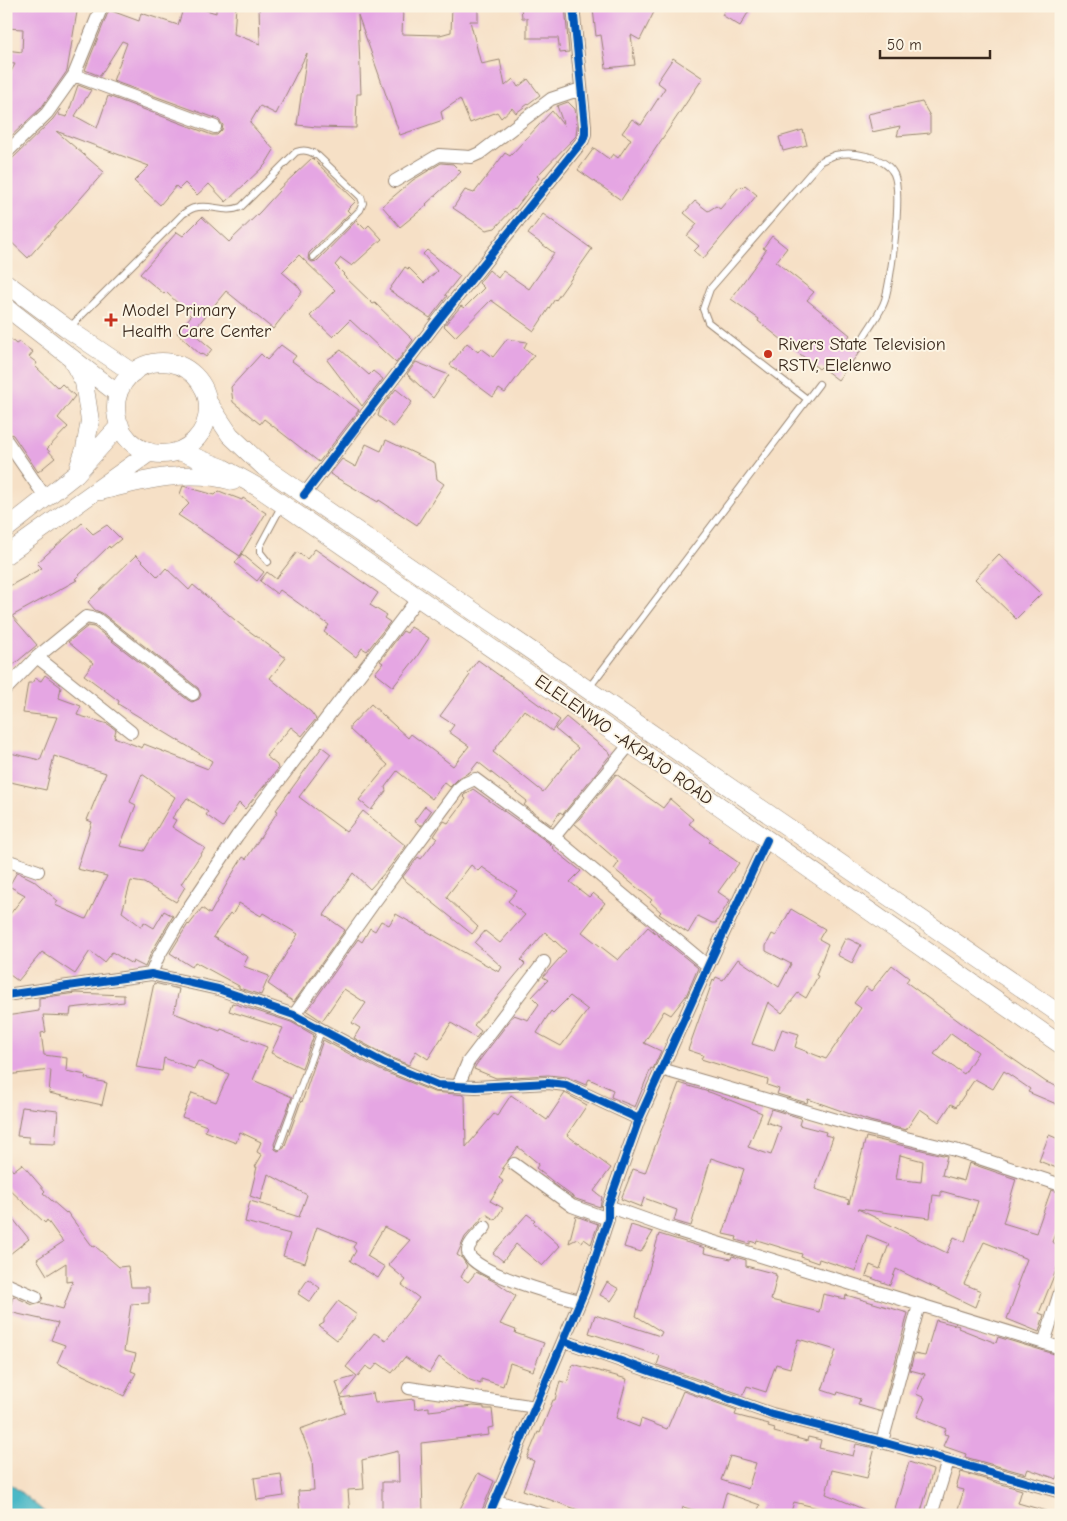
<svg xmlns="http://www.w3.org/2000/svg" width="1067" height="1521" font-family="'Comic Neue',sans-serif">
<rect width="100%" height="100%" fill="#fcf5e5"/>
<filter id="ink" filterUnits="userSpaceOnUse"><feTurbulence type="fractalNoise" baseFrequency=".02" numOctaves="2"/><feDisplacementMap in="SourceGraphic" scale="10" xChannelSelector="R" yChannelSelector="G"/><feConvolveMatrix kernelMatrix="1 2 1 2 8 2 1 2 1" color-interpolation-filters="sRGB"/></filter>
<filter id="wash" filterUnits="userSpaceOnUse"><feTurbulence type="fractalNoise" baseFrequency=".0096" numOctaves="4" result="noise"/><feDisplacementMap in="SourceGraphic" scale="20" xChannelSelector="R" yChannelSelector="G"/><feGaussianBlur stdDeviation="1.12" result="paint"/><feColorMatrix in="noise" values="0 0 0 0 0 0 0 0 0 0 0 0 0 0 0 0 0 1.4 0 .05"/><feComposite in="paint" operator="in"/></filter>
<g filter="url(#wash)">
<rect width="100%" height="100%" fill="#f6e0c6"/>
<path fill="#4bb8c6" stroke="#437172" d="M6 1480 48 1515H6Z"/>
<g id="blocks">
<path fill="#e5a6e3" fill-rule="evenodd" d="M6 6H78L67 71 41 108 6 141V81L15 64 6 63V50L22 52 23 29 6 28Z
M184 6H193L216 13V6H236L234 34 260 44 259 6H379V9L403 10 402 34 440 35 451 32 452 6H478V21H470L481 64 500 60 505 86 513 79 518 87 528 79 540 95 516 113 512 108 501 118 497 112 470 123 460 99 441 112 443 120 400 135 358 15 361 94H357L356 128 317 127 297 125 307 53 276 114 260 106 250 123 274 150 265 165 226 202 209 184 197 195 185 183 179 189 176 186 160 205 134 181 149 166 56 131 104 172 28 258 6 237V161L12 159 53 119 60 109 59 115 67 117 78 85 91 90 75 116 97 128 108 96 212 135H217L222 130 223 125 218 119 113 81 127 43 122 41 100 76 85 70 109 10 139 21 141 13 178 25Z
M521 6H565L569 52 560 53 558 38H527V18H522Z
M622 6H657L640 40 631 35 635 65 606 68 601 35 596 36 593 9Z
M727 6H752L740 26 722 15Z
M673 58 703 78 621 200 578 170 594 148 609 159 613 154 618 158 631 139 622 133 632 119 641 125 665 88 657 82Z
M568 102 575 109 577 126 576 136 537 176 539 178 515 209 514 208 495 228 486 230 453 208 465 190 474 193 505 153 510 156 552 111 564 126 557 106Z
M922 102 930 116V133L897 136 900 126 872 132 868 114Z
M803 130 807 145 783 151 779 137Z
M312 158 356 201 347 210 350 213 309 253 308 259 312 262 317 261 357 220 359 225 360 224 365 229 369 225 382 239 352 266 341 258 335 265 344 274 343 275 373 304 375 303 413 340 396 363 350 320 333 337 310 316 335 290 299 255 282 272 297 285 302 292 273 329 226 291 192 332 212 349 206 357 202 354 201 355 177 333 191 316 166 292 164 294 140 274 177 232 183 236 202 217 229 242 260 212 279 191 278 190Z
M441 163 453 164 461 172 426 204 427 205 400 227 382 206 413 180Z
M745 185 757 195 703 259 694 251 699 246 687 236 697 224 684 213 695 201 708 211 716 206 720 209 740 186 742 188Z
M543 214 592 249 556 300 555 299 534 331 491 300 455 337 444 326 461 306 464 308 484 288 479 283 489 270 498 278 503 271 529 289 554 253 528 234Z
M772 236 787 248 776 262 814 292 807 300 850 335 848 338 862 349 838 380 821 367 819 369 758 321 759 319 731 299 766 250 763 248Z
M427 250 460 276 445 295 447 296 430 318 389 290 405 267 408 269 409 268 424 283 437 271 423 254Z
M6 335 16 344 19 342 33 352 29 357 37 363 35 366 58 388 62 384 75 396 58 418 68 427 47 449 55 458 38 472 13 435 6 432Z
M507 339 527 342 524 348 534 355 505 393 499 389 493 397 450 365 467 343 478 352 481 348 493 357Z
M281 345 296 356 292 361 359 410 319 462 264 419 260 424 233 402 231 387 261 354 267 360Z
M341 350 369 375 373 371 383 379 362 406 327 360Z
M416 362 449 375 433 398 407 374Z
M396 389 412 402 393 427 378 416 380 409Z
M386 440 435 463 437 479 444 484 417 525 379 500 378 502 330 474 342 459 356 467 366 444 381 451Z
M183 486 215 495 219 491 242 500 243 498 266 513 240 556 178 515 189 504 180 494Z
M82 523 93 534 107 525 121 539 110 548 109 546 75 579 77 580 12 616 37 645 6 671V588L42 568 37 563Z
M315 549 378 593 370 605 386 615 384 618 390 622 367 651 362 648 356 657 324 632 329 625 280 590 277 594 260 581 267 572 276 579 297 552 307 559Z
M242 554 264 572 257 581 235 563Z
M999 554 1041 594 1016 619 975 579Z
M136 555 158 577 166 568 189 590 193 585 241 625 286 658 270 678 311 712 316 719 302 736 291 727 266 756 277 765 278 769 245 809 239 803 223 827 206 815 208 812 187 798 172 818 176 820 172 827 205 848 181 884 185 887 176 902 144 883 131 881 122 912 142 927 144 922 154 928 164 911 173 916 151 953 145 967 133 961 132 964 112 952 104 962 90 951 75 974 42 952 18 981 6 972V919L25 895 9 886 17 872 33 880 58 901 55 905 86 919 107 876 77 869 92 822 87 820 106 773 54 756 46 790 6 781V752L40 760 57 717 23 713 28 683H32L35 678 41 681 45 675 61 687 59 698 81 706 77 715 108 724 116 730 114 737 142 748 144 744 208 769 212 761 118 704 119 701 84 675 93 663 68 642 88 626 94 627 188 700 192 702 199 699 201 695 198 688 102 613 95 610 88 602ZM142 774 175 797 144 851 120 846 136 805 130 802Z
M411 627 429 638 416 658 393 687 375 673 383 663 380 661 403 631 407 633Z
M478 660 560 720 552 731 524 710 493 752 543 792 578 748 555 729 566 717 611 754 563 814 560 812 551 825 524 805 527 801 478 762 470 772 459 778 450 787 444 782 432 799 397 771 385 787 386 791 371 810 359 800 388 765 350 730V726L371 704 408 738 411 734 453 766 469 746 449 732 454 725 440 716 470 675 468 673Z
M322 747 331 754 299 797 346 832 363 811 406 846 389 868 370 889 353 873 324 915 345 930 294 1002 268 984 298 934 263 913 261 916 239 903 232 915 230 913 213 937 248 957 243 966 269 976 261 995 239 988V986L195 962 192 967 170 953 188 924 189 925 202 908 210 914 234 871 243 857 246 859 278 811 276 810Z
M616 774 663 808 670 799 693 819 689 824 711 840 709 842 739 863 718 892 730 900 716 923H712L698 916 688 933 659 914 661 912 650 902 652 900 614 869 619 862 575 824Z
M473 789 549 843 553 847 552 848 581 871 570 882 589 897 593 893 605 903 582 932 618 960 648 927 698 968 686 996 671 1015 664 1011 644 1043 661 1051 653 1069 651 1068 635 1107 611 1097 613 1090 589 1079 586 1085 567 1077 548 1075 496 1078 474 1069 476 1065 514 1015 528 1020 539 1004 532 997 548 980 543 977 566 951 545 932 521 960 525 964 474 1025 481 1031 476 1038 451 1023 428 1059 416 1051 409 1065 387 1056 354 1038 360 1028 352 1023 366 1003 344 989 322 1021 307 1011 358 939 362 942 370 928 375 931 381 921 389 925 396 914 499 972 502 967 475 943 485 931 500 943 525 915 508 901 517 891 482 867 478 871 471 865 447 896V898L478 927 472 934 402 878 418 857 421 859 437 838 434 836 444 821 448 823 466 799 463 796 464 795ZM570 996 588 1010 561 1046 537 1033 551 1011 553 1013Z
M425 806 431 811 421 826 414 821Z
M791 909 825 929 819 939 828 944 816 975 818 976 806 998 798 993 782 1013 768 1002 752 1044 774 1051 782 1029 799 1034 795 1047 826 1059 861 1008 854 1003 866 987 871 991 892 965 909 978 906 982 964 1025 1046 1082 1061 1088V1106L1028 1092 1030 1089 1004 1071 993 1089 975 1079 956 1107 951 1104 939 1122 920 1109 906 1130 870 1121 808 1099 807 1103 777 1094 779 1089 767 1085 768 1080 701 1059 703 1055 688 1050 713 980 714 981 716 977 723 980 738 959 779 987 791 964 766 951V946L772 934 776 936ZM951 1033 978 1052 964 1074 934 1054Z
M845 939H849L861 945 852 963 837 955Z
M154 983 179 989 174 1013 220 1031 221 1029 267 1047 253 1080 292 1097 274 1144 275 1149 278 1151 284 1148 301 1101 302 1102 323 1040 380 1070 434 1092 465 1095 466 1147 494 1114 497 1116 511 1095 547 1120 565 1093 587 1105 567 1135 611 1168 594 1191 602 1197 600 1207 576 1199 556 1184 536 1168 539 1164 518 1147 502 1168 504 1169 499 1178 503 1181 490 1201 503 1208 495 1220 486 1214 465 1237 457 1255 462 1258 467 1266 461 1277 468 1282 476 1272 499 1284 516 1296 500 1324 516 1330 515 1333 544 1343 533 1371 510 1363 503 1386 481 1379V1384L470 1380 439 1357 429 1373 405 1357 392 1373 378 1363 372 1370 366 1366 341 1397 336 1382 357 1376 346 1367 374 1333 386 1340 419 1298 402 1285 406 1280 388 1265 410 1240 384 1227 367 1256 385 1267 378 1278 350 1261 356 1251 353 1247 356 1243 317 1227 305 1263 283 1256 290 1234 245 1222 250 1201 278 1209 277 1210 299 1217 307 1195 268 1174 261 1200 250 1196 257 1167H255L262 1155 257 1152 261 1142 240 1132 236 1143 205 1131 207 1126 182 1117 192 1093 216 1102 229 1074 198 1061 194 1069 164 1058 162 1071 136 1067Z
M76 993 124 995V1002L71 1008 70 1016 43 1015 46 1032 41 1033 44 1055 67 1058 66 1071 86 1075 85 1078 107 1083 102 1105 49 1093 51 1070 6 1075V1040L9 1039 6 1016 39 1011V998Z
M232 1003 291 1022 314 1035 302 1068 271 1053 283 1028 229 1011Z
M679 1083 712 1093 762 1113 748 1147 771 1155 781 1127 766 1122 771 1109 801 1118 799 1125 826 1132 825 1135 833 1137 815 1189 849 1200 848 1203 849 1204 866 1137 947 1156 942 1175 964 1181 969 1163 1016 1179 1003 1223 1036 1233 1051 1190 1061 1193V1218L1052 1242 1061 1246V1258L1039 1313 1044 1315 1039 1332 1007 1319 1019 1286 1017 1285 1027 1259 984 1242 964 1284 981 1291 975 1307 896 1269 890 1285 866 1276 870 1265 880 1269 889 1244 867 1235 856 1271 819 1259 818 1263 801 1257 802 1254 757 1240 756 1243 750 1241V1244L736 1240 737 1237 723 1234 744 1169 711 1158 691 1226 674 1221 677 1210 644 1198 641 1207 621 1199 633 1169 645 1173ZM900 1155 923 1161 921 1182 896 1179ZM941 1191 978 1201 965 1242 954 1237 947 1253 858 1209 930 1218 933 1195 941 1196Z
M22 1107 58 1111 55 1144 29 1143V1137L17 1136Z
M1049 1135 1061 1140V1176L1057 1175 1059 1169 1039 1161Z
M6 1162 13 1171 22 1164 45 1191 43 1193 66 1213 67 1212 93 1247 95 1246 119 1267 128 1266 131 1287H149V1303L131 1304 124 1351 136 1354 131 1371 136 1373 124 1396 114 1391 115 1390 57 1363 65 1345 51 1340 58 1323 9 1312 13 1296 33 1305 41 1303 63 1309 73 1281 66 1282V1263L47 1275 37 1259 63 1242 47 1220 45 1223 6 1186Z
M6 1210 29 1239 6 1257Z
M527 1214 535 1220 533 1222 560 1246 542 1266 516 1244 503 1261 493 1253Z
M576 1216 598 1224 591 1244 584 1239 582 1242 577 1239 569 1243Z
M631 1225 653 1232 641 1252 624 1247Z
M659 1234 705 1248 704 1253 731 1259 732 1256 746 1260V1266L776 1274 775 1276 777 1277 771 1300 819 1312 823 1294 845 1299 846 1295 908 1313 882 1412 858 1405 860 1399 838 1392 837 1395 822 1390 836 1350 798 1339 790 1368 776 1364 766 1392 747 1386 743 1395 657 1365 660 1356 589 1333 595 1315 660 1336 662 1332 636 1316Z
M308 1279 320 1288 310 1302 298 1294Z
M607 1282 619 1289 611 1301 600 1295Z
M338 1301 357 1315 337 1340 319 1326 324 1323V1319Z
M936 1320 959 1326 958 1328 996 1343 998 1337 1061 1356V1466L1057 1479 1028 1469 1026 1474 965 1457 966 1454 943 1446 948 1435 944 1434 946 1429 917 1417 925 1398 916 1394 925 1374 910 1370 914 1354 925 1356Z
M573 1364 627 1379 616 1418 639 1427 641 1419 667 1429 683 1391 737 1410 735 1415 769 1424 768 1427 775 1429 774 1432 807 1441 808 1437 821 1440 819 1448 853 1456 856 1444 875 1448 867 1478 832 1470 826 1494 878 1515H829L830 1511 794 1502 790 1515H756L760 1505 726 1493 720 1515H711L683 1507 681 1515H580L581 1511 523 1490 534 1461 527 1458 538 1432 540 1433 553 1400H555L560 1381 567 1383ZM730 1456 756 1463 748 1489 721 1480Z
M373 1393 375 1403 414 1399 415 1409 429 1407V1411L473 1406 484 1407V1409H492L494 1427 488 1428 489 1435 421 1443 423 1512H397V1515H382V1482H399L398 1451 362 1460 364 1489 348 1490 350 1515H300L298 1491 314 1490 312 1459 300 1429 345 1413 341 1398Z
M909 1462 933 1470 920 1515H893Z
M961 1472 1022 1490 1018 1503 1046 1511 1045 1515H956L964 1490 956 1488Z
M478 1473 494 1481 480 1515H457Z
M281 1474 284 1496 257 1500 254 1478Z"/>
</g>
</g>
<g filter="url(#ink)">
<use href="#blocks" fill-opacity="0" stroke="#988572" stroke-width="1"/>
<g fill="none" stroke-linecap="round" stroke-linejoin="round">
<defs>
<path id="lane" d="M69 328 183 214C186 212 190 209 194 208 210 203 224 214 241 207L296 152C305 149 310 151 318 156L361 197 363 203 360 210 313 257
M807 399 708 322 703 309 710 289 821 161C826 159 830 157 835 155 853 151 885 156 894 174 903 194 891 277 885 300 881 313 869 327 862 340
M268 562 260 552V546L282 505
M588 689 819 384
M279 1146 321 1031"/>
<path id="street" d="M74 75 215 127
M6 153 47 113 74 75 102 6
M395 181 439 155 471 157 480 153 551 99 581 89
M6 440 46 498
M304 495 437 322 583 140 585 134V126L573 6
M37 657 131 732
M6 689 37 657 86 617 97 619 193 694
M554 837 630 744
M6 860 38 871
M151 974 158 957 177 925 237 836 418 598
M6 995 151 974 218 989 294 1015 384 1063 437 1085 476 1087 548 1083 566 1085 639 1119
M294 1015 373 904 458 789 464 784 475 779 554 837 708 966
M661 1069 861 1127 955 1150 1061 1185
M458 1086 468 1062 544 962
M514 1164 572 1206 608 1219
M608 1206 675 1230 1061 1348
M485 1227C480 1233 467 1244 468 1252 470 1272 560 1296 580 1301
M6 1284 36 1297
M564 1341 772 1414 882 1442 1061 1492
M1044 1343 1061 1289
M409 1388 536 1407
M882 1442 919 1305
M496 1501 546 1515
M489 1515 584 1292 608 1219V1206L639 1119 708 966 767 840
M931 1515 948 1461"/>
<path id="secondary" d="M6 283 68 329 133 373
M6 307 118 394
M116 408a46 46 0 1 1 92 0a46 46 0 1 1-92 0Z
M74 364 84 382 90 421 85 449 79 466
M208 402 230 435 264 467 1061 1015
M179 451 223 468 259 488 655 761 1061 1045
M101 491C144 480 189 468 233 481
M6 529 76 474 120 425
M6 555 150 452"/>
</defs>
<use href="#lane" stroke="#988572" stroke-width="8"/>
<use href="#street" stroke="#988572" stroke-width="14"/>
<use href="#secondary" stroke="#988572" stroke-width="19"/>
<use href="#lane" stroke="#fff" stroke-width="6"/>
<use href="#street" stroke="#fff" stroke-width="12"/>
<use href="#secondary" stroke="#fff" stroke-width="18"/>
<defs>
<path id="cycleway" d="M304 495 437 322 583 140 585 134V126L573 6
M6 995 151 974 218 989 294 1015 384 1063 437 1085 476 1087 548 1083 566 1085 639 1119
M564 1341 772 1414 882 1442 1061 1492
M489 1515 584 1292 608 1219V1206L639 1119 708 966 767 840"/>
</defs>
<use href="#cycleway" stroke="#fcf5e5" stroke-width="11"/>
<use href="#cycleway" stroke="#0057b8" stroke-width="8"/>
</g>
</g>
<g fill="#c8321e" stroke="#fcf5e5" stroke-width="2">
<path d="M108.5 312.5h5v5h5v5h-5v5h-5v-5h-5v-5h5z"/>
<circle cx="768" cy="354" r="5"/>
</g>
<g text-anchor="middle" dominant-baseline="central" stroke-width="4" stroke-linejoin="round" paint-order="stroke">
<g font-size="18" fill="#3b2a1e" stroke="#fcf5e5" text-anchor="start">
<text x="122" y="310">Model Primary<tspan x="122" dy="21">Health Care Center</tspan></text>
<text x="778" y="344">Rivers State Television<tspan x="778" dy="21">RSTV, Elelenwo</tspan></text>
</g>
<g font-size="18" fill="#3b2a1e" stroke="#fcf5e5">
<text transform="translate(624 740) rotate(35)">ELELENWO -AKPAJO ROAD</text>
</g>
</g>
<rect width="1067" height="1521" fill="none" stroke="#fcf5e5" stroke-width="25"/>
<path d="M880 50v8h110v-8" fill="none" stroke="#3b2a1e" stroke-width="2.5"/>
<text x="887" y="50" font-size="15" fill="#3b2a1e" stroke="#fcf5e5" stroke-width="4" paint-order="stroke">50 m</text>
</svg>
